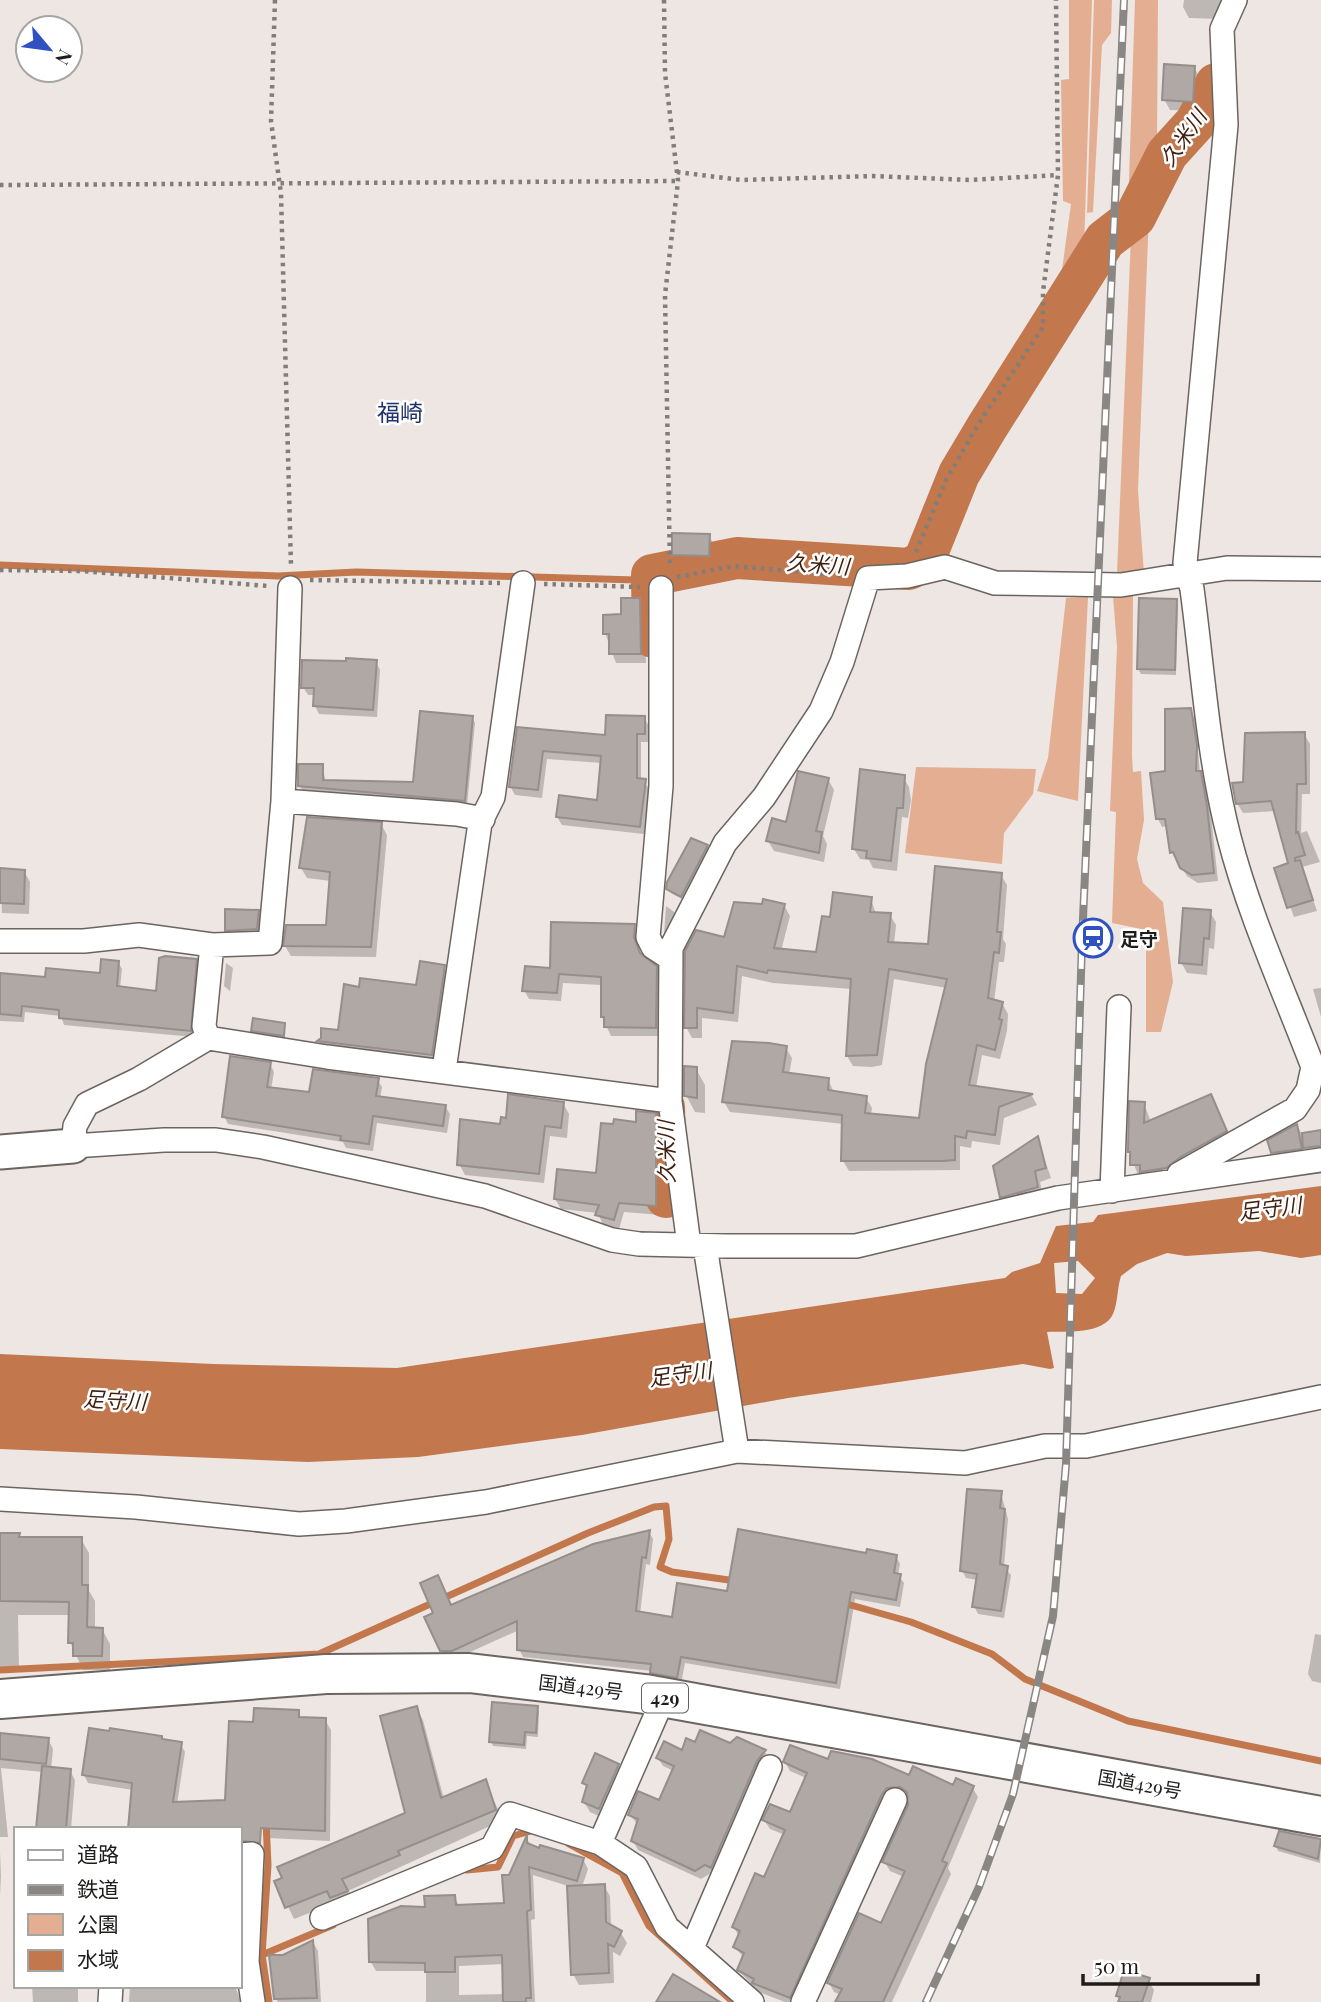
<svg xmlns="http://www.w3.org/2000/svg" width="1321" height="2002" font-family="'Playfair Display','Noto Sans JP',serif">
<rect width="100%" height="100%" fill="#ede6e2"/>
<path fill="#e4ae92" d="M1069 0H1092L1084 248 1059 292 1071 204 1063 201 1061 80 1069 79Z
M1094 0H1112L1111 33 1102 45 1093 212 1087 213Z
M1135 0H1158L1157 146C1144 166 1143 193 1128 209Z
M1149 214 1138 490 1144 574 1117 573 1131 236Z
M1133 595 1132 756 1133 772 1141 771 1144 820 1137 859 1143 883 1163 902 1173 982 1161 1032H1146V930L1112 923 1116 812 1110 811 1117 647 1113 596Z
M1088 597 1078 801 1037 791 1048 758 1066 598Z
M916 767 1036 769 1033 794 1004 833 1002 864 905 853Z"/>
<path fill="#c3774d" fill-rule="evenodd" d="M1321 1186V1255L1301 1258 1259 1251 1186 1256 1167 1253 1137 1264 1121 1276C1117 1288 1118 1303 1113 1314 1103 1335 1066 1331 1047 1332L1054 1368 1050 1369 1023 1364 788 1398 582 1435 418 1457 308 1462 0 1449V1354L213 1364 397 1368 1005 1278 1012 1272 1040 1263 1056 1226 1093 1222 1098 1215ZM1078 1261 1095 1278 1082 1294 1056 1293 1054 1263Z"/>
<path fill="#0003" fill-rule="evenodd" d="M1184 0H1225L1221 19 1189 18 1183 7Z
M1194 67 1200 78 1198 111 1170 110 1164 99Z
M709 536 715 546 714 566 679 565 673 555Z
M639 600 644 609 646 663H616L605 633Z
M1176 601 1178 605 1176 675 1141 674 1138 669Z
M376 662 380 670 377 717 319 714 315 706V695H308L303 687Z
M1190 710 1195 718 1200 773 1205 781 1211 815 1218 881 1198 883 1187 876 1172 852 1168 826 1162 827 1158 819 1166 772Z
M472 717 475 723 467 806 303 791 299 785 322 766 326 782 415 784Z
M644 718 649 726V742H641V780L650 789 644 834 562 825 557 817 598 802 602 763 547 759 542 798 515 795 510 786 518 729 607 737Z
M1304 734 1310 744V794H1302L1301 833 1307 831 1320 862 1302 867 1317 911 1294 917 1277 869 1290 865 1276 811 1243 813 1237 803 1245 784Z
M903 777 909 787 911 800 908 818 902 817 897 871 873 868 869 860 860 859 854 849Z
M828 779 834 790 823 836 827 844 824 862 774 851 768 841Z
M381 824 387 835 376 957 291 956 285 946 327 927 331 881 307 878 301 868Z
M707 846 710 851 684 900 671 893 668 888Z
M0 870 24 871 30 882 29 914 2 913Z
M1001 875 1007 885 1003 939 1006 944 1004 962H999L994 1002 1002 1003 1008 1014 1007 1031 1000 1059 982 1055 976 1088 1032 1096 1037 1105 1004 1118 1000 1145 972 1141 971 1148 960 1146V1170L849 1171 843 1161 844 1124 730 1112 724 1102 786 1048 792 1058 789 1075 828 1079 834 1093 866 1098 872 1108 871 1115 921 1120 947 988 894 979 882 1065 872 1067 853 1066 847 1056 852 989 773 983 742 976 738 1022 702 1018V1038H692L686 1027 726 940 784 905 790 916 781 951 818 954 832 918 871 899 876 914 890 915 896 925 894 944 930 946Z
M666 906 677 914 666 937 664 934Z
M258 911 264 922 262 939 232 940 226 930Z
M1210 912 1216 922 1214 949 1209 948 1207 975 1187 973 1181 962Z
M634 925 639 934 638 947 642 957 656 967 661 977V1036H611L602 1017V985L563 983 561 1001 529 999 524 990 552 970Z
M196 961 200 967 194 1037 64 1025 61 1016 25 1012 24 1022 0 1021V975L46 979 101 975 118 962 122 969 120 988 158 993Z
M226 963 233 968 230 991 224 986Z
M444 967 448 974 436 1062 323 1048 319 1042 340 1032 360 989 417 987Z
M1321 988V1017L1313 989Z
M284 1025 285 1040 255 1035 253 1030Z
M270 1064 274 1072 271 1089 310 1094 377 1079 382 1087 380 1099 445 1106 450 1114 447 1133 377 1123 373 1151 346 1148 343 1142 228 1124 224 1116Z
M696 1069 705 1085V1113L695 1112 686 1095Z
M1210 1096 1233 1145 1189 1168 1139 1178 1129 1151 1144 1104 1151 1122Z
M563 1103 569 1114 567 1138 550 1136 544 1183 465 1175 459 1164 502 1125Z
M655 1115 660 1125 661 1215 624 1212 619 1229 603 1225 598 1213 561 1209 555 1199 597 1175 615 1126 638 1124Z
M1297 1126 1302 1134 1321 1132V1158H1311L1305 1148 1307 1159 1278 1163 1272 1152Z
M1037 1138 1051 1178 1040 1182 1043 1197 1007 1207 1001 1197Z
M1001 1493 1008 1519 1004 1567 1011 1575 1004 1618 978 1614 974 1606 978 1580 966 1578 962 1570Z
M649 1532 653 1539 650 1565 646 1564 640 1614 673 1619 728 1593 867 1555 896 1556 900 1564 898 1575 904 1583 900 1607 855 1599 840 1689 685 1663 681 1684 656 1680 652 1671 523 1657 519 1649V1630L457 1658H446L442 1651 451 1607Z
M0 1534 19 1535 21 1539H81L89 1553V1591L95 1601V1629H102L110 1644V1670H83L70 1642V1615H18L19 1672H0Z
M1315 1634 1321 1635V1683L1312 1681 1308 1674Z
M537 1707 539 1712 538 1737 527 1736 526 1749 493 1746 491 1741Z
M416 1708 423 1720 444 1799 485 1782 503 1820 348 1891 353 1903H335L294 1919 276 1882 407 1814Z
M298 1712 302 1719 325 1720 331 1730 330 1841 268 1838 262 1827 254 1724Z
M0 1731 1 1735 48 1739 53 1749 51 1769 70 1771 75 1780 71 1829H38L43 1772 1 1768 8 1837H0Z
M180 1743 185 1752 177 1804 241 1810 240 1851V1829L133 1790 88 1783 84 1775Z
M696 1744 764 1751 769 1759 716 1875 711 1873 701 1879 638 1850 633 1841 638 1825 630 1815 660 1803 674 1771 663 1766 658 1758 683 1752Z
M828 1761 954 1787H972L978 1797 948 1868 951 1874 892 2002H837L841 1995 834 1992 829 1983 882 1925 904 1877 890 1871 884 1861 910 1799 900 1795 797 2002H785L759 1992 738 1970 744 1958 735 1947 739 1937 734 1927 765 1879 785 1835 770 1829 764 1820 791 1815 806 1778 790 1771 785 1762Z
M618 1765 624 1776 605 1819 590 1812 584 1802 587 1789 584 1783Z
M1280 1833 1321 1840 1320 1863 1278 1851 1276 1846Z
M527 1839 531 1846 583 1859 588 1869 582 1887 604 1886 610 1896 611 1927 621 1933 627 1943 620 1956 613 1952 614 1983 579 1985 573 1974 568 1886 533 1875 535 1919 531 1920 535 2002H426V1971H376L371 1962 427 1908 454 1897 460 1907 506 1905 510 1876ZM504 1964 505 1994 459 1995V1966Z
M0 1852 1 1876 0 1896Z
M313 1942 318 1951 321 2002H278L275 1998 283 1957Z
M1148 1980 1154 1990 1151 2002H1121L1118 1995Z
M32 1986H78V2002H33Z
M130 1986H235L241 2002H129Z"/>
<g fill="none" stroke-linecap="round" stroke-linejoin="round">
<path stroke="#c3774d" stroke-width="7" d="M0 565 278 576 356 572 636 580 652 575
M840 1602 911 1622 992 1654 1025 1679 1128 1721 1321 1761
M0 1670 319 1654 588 1533 654 1507 666 1506 669 1539 660 1567 672 1572 736 1581
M266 1822 268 1865 262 1955 269 2002
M569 1844 622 1873 649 1926 733 2002
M467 1870 498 1867 513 1836 531 1831
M262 1955 333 1925"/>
<path stroke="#c3774d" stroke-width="42" d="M653 637 652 575 737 558 909 569 924 561 959 474 987 427 1105 240 1135 217 1167 154 1196 122 1216 84
M664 1107 666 1197"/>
</g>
<path fill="#afa8a5" stroke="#958e8b" stroke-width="2" d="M1164 64 1195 66 1193 102 1162 100Z
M672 533 710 534 709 556 672 555Z
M621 598H640L641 654H609V634H603V615L621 614Z
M1139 598 1177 599 1175 670 1137 669Z
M346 658 377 660 373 710 313 706 314 688H301L302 660 346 661Z
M1191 708 1197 745 1196 771H1201L1207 806 1214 873 1192 875 1180 868 1173 852 1170 853 1165 819H1156L1150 773 1165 771V709Z
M420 711 473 716 465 801 298 786V764H323V780L413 782Z
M606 715 645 716V734H637V778L646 779 640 827 556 817 559 795 597 800 601 756 543 751 538 790 509 787 517 727 605 735Z
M1305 732 1306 784H1297L1296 833 1298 832 1305 855 1295 858V861L1300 860 1313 900 1287 908 1274 868 1288 863 1271 801 1236 804 1232 783 1243 782 1245 733Z
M860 769 905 775 903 808H897L891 861 866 858 867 851 852 849Z
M798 771 829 778 816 831 822 832 819 853 766 841 772 818 786 822Z
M307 817 382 822 371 947 283 946 286 925H326L330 872 299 868Z
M691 838 708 845 681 897 666 889 667 882Z
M935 866 1002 873 997 932H1001L999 953 994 952 988 998 1003 1002 999 1019 1002 1020 995 1050 977 1045 969 1085 1033 1094 999 1107 995 1135 967 1131 966 1138 955 1136V1160L943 1161H841L842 1115 722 1102 732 1041 769 1043 787 1046 783 1072 829 1078 828 1090 867 1096 865 1113 919 1118 926 1064 947 979 889 969 877 1055 846 1056 851 979 768 970 767 973 737 966 733 1013 697 1008V1028H684L685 951 696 930 724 937 734 902 762 904 763 899 785 904 774 948 816 952 822 916 830 917 833 892 872 897 870 912 891 913 888 942 928 944Z
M0 868 25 870 24 904 0 903Z
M1183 908 1211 910 1209 939 1204 938 1202 965 1179 963Z
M225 909 259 910 257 929 225 931Z
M551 922 635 924 634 937 640 953 657 966 656 1028 604 1027V1017H601V977L559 974 557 993 522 991 525 966 550 968Z
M165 956 197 959 191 1031 59 1018V1010L22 1006 21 1016 0 1014V973L45 977 46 968 100 973 101 959 119 961 117 986 156 991 159 958Z
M420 961 445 965 432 1055 317 1041 321 1038V1028L338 1030 344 984 359 987 360 978 416 985Z
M253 1018 285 1023 284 1036 251 1031Z
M230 1056 271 1062 267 1087 309 1092 313 1069 379 1078 376 1096 446 1105 443 1126 373 1116 369 1144 340 1140 341 1136 222 1117Z
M684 1066 697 1067V1098L684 1096Z
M508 1094 564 1102 561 1128 545 1126 539 1174 457 1165 460 1119 500 1124 501 1117 506 1118Z
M1211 1094 1227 1131 1182 1156 1166 1168 1140 1172V1165H1130V1152H1128L1129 1101 1145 1102 1144 1123Z
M636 1111 656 1113V1206L619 1203 614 1220 595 1215 599 1205 554 1199 557 1169 596 1173 601 1123 613 1124 614 1119 636 1122Z
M1297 1124 1302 1149 1271 1153 1267 1140Z
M1321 1130V1146L1303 1148 1302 1133Z
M1038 1136 1046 1168 1035 1171 1038 1187 1000 1198 993 1166Z
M967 1489 1002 1491 1000 1508 1005 1509 1000 1564 1008 1566 1001 1611 972 1607 977 1574 960 1571Z
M738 1529 866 1553 867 1549 897 1555 894 1573 901 1574 896 1600 851 1592 836 1683 681 1657 677 1678 650 1673 651 1664 517 1650V1621L452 1651H440L424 1617 433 1613 420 1583 438 1575 451 1605 593 1544 650 1530 646 1558 642 1557 636 1611 672 1617 677 1583 727 1591Z
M0 1533H20L19 1537H82V1585H88L87 1627 103 1628 102 1656H73V1643H68L69 1602 0 1601Z
M492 1702 538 1706 536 1733 525 1732 524 1745 489 1742Z
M417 1706 441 1798 486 1779 496 1810 398 1851 400 1855 342 1879 348 1891 330 1898 327 1891 285 1908 274 1881 282 1878 277 1867 405 1813 380 1716Z
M254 1708 299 1710V1717L326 1718 325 1831 261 1828 260 1843 240 1841V1829H128L132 1783 82 1775 89 1728 109 1731 110 1728 162 1736V1739L182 1742 173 1802 225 1800 229 1721 253 1722Z
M700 1730 730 1743 737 1737 766 1750 757 1761 711 1868 705 1865 695 1871 631 1841 638 1819 628 1815 638 1791 659 1800 674 1766 656 1758 664 1741 682 1750 686 1738 695 1742Z
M0 1733 49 1738 46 1764 0 1759Z
M790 1745 828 1759 831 1751 872 1759 909 1775 913 1766 953 1785 956 1778 974 1786 942 1861 947 1863 883 2002H835L842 1989 827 1983 859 1913 881 1923 905 1871 882 1862 908 1805 907 1792 900 1787 887 1788 882 1794 790 1998 752 1983 754 1979 737 1970 744 1953 733 1947 740 1931 732 1927 755 1873 764 1877 785 1830 762 1820 770 1804 790 1812 807 1773 783 1762Z
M595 1753 619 1764 599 1809 582 1802 587 1785 582 1783Z
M42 1766 71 1769 66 1829H36Z
M1279 1831 1321 1839 1318 1859 1274 1846Z
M527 1835V1843L539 1848 540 1845 584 1858 577 1881 529 1867 531 1910 527 1911 531 1998H526V2002H503L502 1955 455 1957V1972H425V1963L369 1962 368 1919 401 1906 425 1907 424 1896 455 1895 456 1905 504 1903 502 1875H509Z
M605 1884 606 1922 622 1931 614 1947 608 1944 609 1973 571 1975 567 1886Z
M313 1940 317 1998 274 1999 269 1955H283Z
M1124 1970 1150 1978 1142 2002H1118L1120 1997 1116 1996Z
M673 1974 690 1984 720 2002H656Z"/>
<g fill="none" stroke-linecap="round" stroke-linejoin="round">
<defs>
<path id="street" d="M661 588V786L648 937 653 947 670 958
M283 801 457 814 483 819
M0 941H84L139 935 212 945 270 943 283 801 290 588
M208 1038 204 1026 212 945
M444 1070 480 823 493 797 523 583
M670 1101 327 1057 208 1038 139 1079 87 1104 75 1126 73 1146 164 1140H216L263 1147 485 1196 612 1240 639 1244 728 1246H856L1058 1198 1321 1160
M1179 1174 1295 1109 1308 1090 1313 1067C1284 991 1249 915 1229 837 1208 756 1203 671 1192 589L1185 563 1226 125 1222 29 1235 0
M1112 1191 1119 1007
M689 1245 670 1101 671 948 725 843 764 797 821 711 842 662 868 578 907 576 945 567 995 583 1121 585 1227 568 1321 569
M705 1246 737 1451
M0 1499 136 1507 299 1524 346 1521 486 1502 737 1451 965 1463 1045 1446H1086L1321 1397
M600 1843 664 1697
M240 1855 252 1854 247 1962 253 2002
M322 1918 492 1848 510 1814 600 1843 636 1867 667 1927 752 2002
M692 1948 770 1767
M110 2002 111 1986
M803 2002 895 1800"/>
<path id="secondary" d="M0 1152 73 1146"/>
<path id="highway" d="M0 1699 326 1674 469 1673 645 1694 1321 1816"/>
</defs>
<use href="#street" stroke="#6b6562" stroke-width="26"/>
<use href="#secondary" stroke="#6b6562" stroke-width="37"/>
<use href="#highway" stroke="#6b6562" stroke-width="42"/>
<path stroke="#817d7a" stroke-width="4.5" stroke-dasharray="3.5 5" stroke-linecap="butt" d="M275 0 271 121 281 194 291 566
M664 0 665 73 678 181 665 295 670 568
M677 172 741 180 872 176 970 180 1058 175
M0 185 678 181
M916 552 946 480 979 423 1043 327V292L1058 175 1056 0
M0 570 81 571 268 586
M677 577 734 566 848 576
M310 580 500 583
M544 584 640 587"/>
<use href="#street" stroke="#fff" stroke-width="23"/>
<use href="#secondary" stroke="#fff" stroke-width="33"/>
<use href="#highway" stroke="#fff" stroke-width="38"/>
<defs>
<path id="rail" d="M926 2002 979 1887 1013 1794 1053 1616 1066 1464 1082 941 1124 0"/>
</defs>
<use href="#rail" stroke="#8a8683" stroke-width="8"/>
<use href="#rail" stroke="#fff" stroke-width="5" stroke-dasharray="16" stroke-linecap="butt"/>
</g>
<defs>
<symbol id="station-ring" viewBox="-11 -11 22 22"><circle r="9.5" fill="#fff" stroke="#3051c1" stroke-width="1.5"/><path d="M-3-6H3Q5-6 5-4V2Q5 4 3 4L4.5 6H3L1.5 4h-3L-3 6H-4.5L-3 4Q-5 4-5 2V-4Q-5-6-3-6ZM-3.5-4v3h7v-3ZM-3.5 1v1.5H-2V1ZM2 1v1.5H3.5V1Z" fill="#3051c1"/></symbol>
</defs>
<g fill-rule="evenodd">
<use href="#station-ring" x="1071" y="916" width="44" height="44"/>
</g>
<g text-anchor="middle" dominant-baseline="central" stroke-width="5" stroke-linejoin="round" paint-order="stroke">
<rect fill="#fff" stroke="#626160" stroke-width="2" x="642" y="1683.5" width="46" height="29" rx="5"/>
<g font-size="18" font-weight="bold" fill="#1f1d1c">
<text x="665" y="1698">429</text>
</g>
<g font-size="19" font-weight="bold" fill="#1f1d1c" stroke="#fff" text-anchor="start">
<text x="1120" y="938">足守</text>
</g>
<g font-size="19" fill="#1f1d1c" stroke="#fff">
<text transform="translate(581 1686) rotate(7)">国道429号</text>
<text transform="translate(1140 1783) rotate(10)">国道429号</text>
</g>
<g font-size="21" font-style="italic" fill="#40210f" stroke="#fff">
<text transform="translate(1182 137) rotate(-55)">久米川</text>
<text transform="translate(818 563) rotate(4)">久米川</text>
<text transform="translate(665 1152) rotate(-91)">久米川</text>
<text transform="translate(1270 1207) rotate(-7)">足守川</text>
<text transform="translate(680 1373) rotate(-8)">足守川</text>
<text transform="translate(115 1399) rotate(3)">足守川</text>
</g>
<g font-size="23" fill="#20336b" stroke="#fff">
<text x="400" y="411">福崎</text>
</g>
</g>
<rect x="14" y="1827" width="228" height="161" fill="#ffffff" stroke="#a5a5a4" stroke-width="2"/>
<rect x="28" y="1850" width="35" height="10" fill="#ffffff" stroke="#a5a5a4" stroke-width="2"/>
<text x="77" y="1862" font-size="21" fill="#1f1d1c">道路</text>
<rect x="28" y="1885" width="35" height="10" fill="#8a8683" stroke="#a5a5a4" stroke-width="2"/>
<text x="77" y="1897" font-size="21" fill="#1f1d1c">鉄道</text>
<rect x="28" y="1914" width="35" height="21" fill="#e4ae92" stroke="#a5a5a4" stroke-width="2"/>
<text x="77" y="1932" font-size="21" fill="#1f1d1c">公園</text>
<rect x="28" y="1950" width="35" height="21" fill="#c3774d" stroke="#a5a5a4" stroke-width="2"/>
<text x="77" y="1967" font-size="21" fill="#1f1d1c">水域</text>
<g transform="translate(49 49) rotate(119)"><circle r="33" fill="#ffffff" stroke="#a5a5a4" stroke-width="2"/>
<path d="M0-5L12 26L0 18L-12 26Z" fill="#3051c1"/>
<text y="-10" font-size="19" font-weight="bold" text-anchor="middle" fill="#1f1d1c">N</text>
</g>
<path d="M1083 1974v10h175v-10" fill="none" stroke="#1f1d1c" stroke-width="3.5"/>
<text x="1094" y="1974" font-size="21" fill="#1f1d1c" stroke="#ffffff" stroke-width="5" paint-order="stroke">50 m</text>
</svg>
